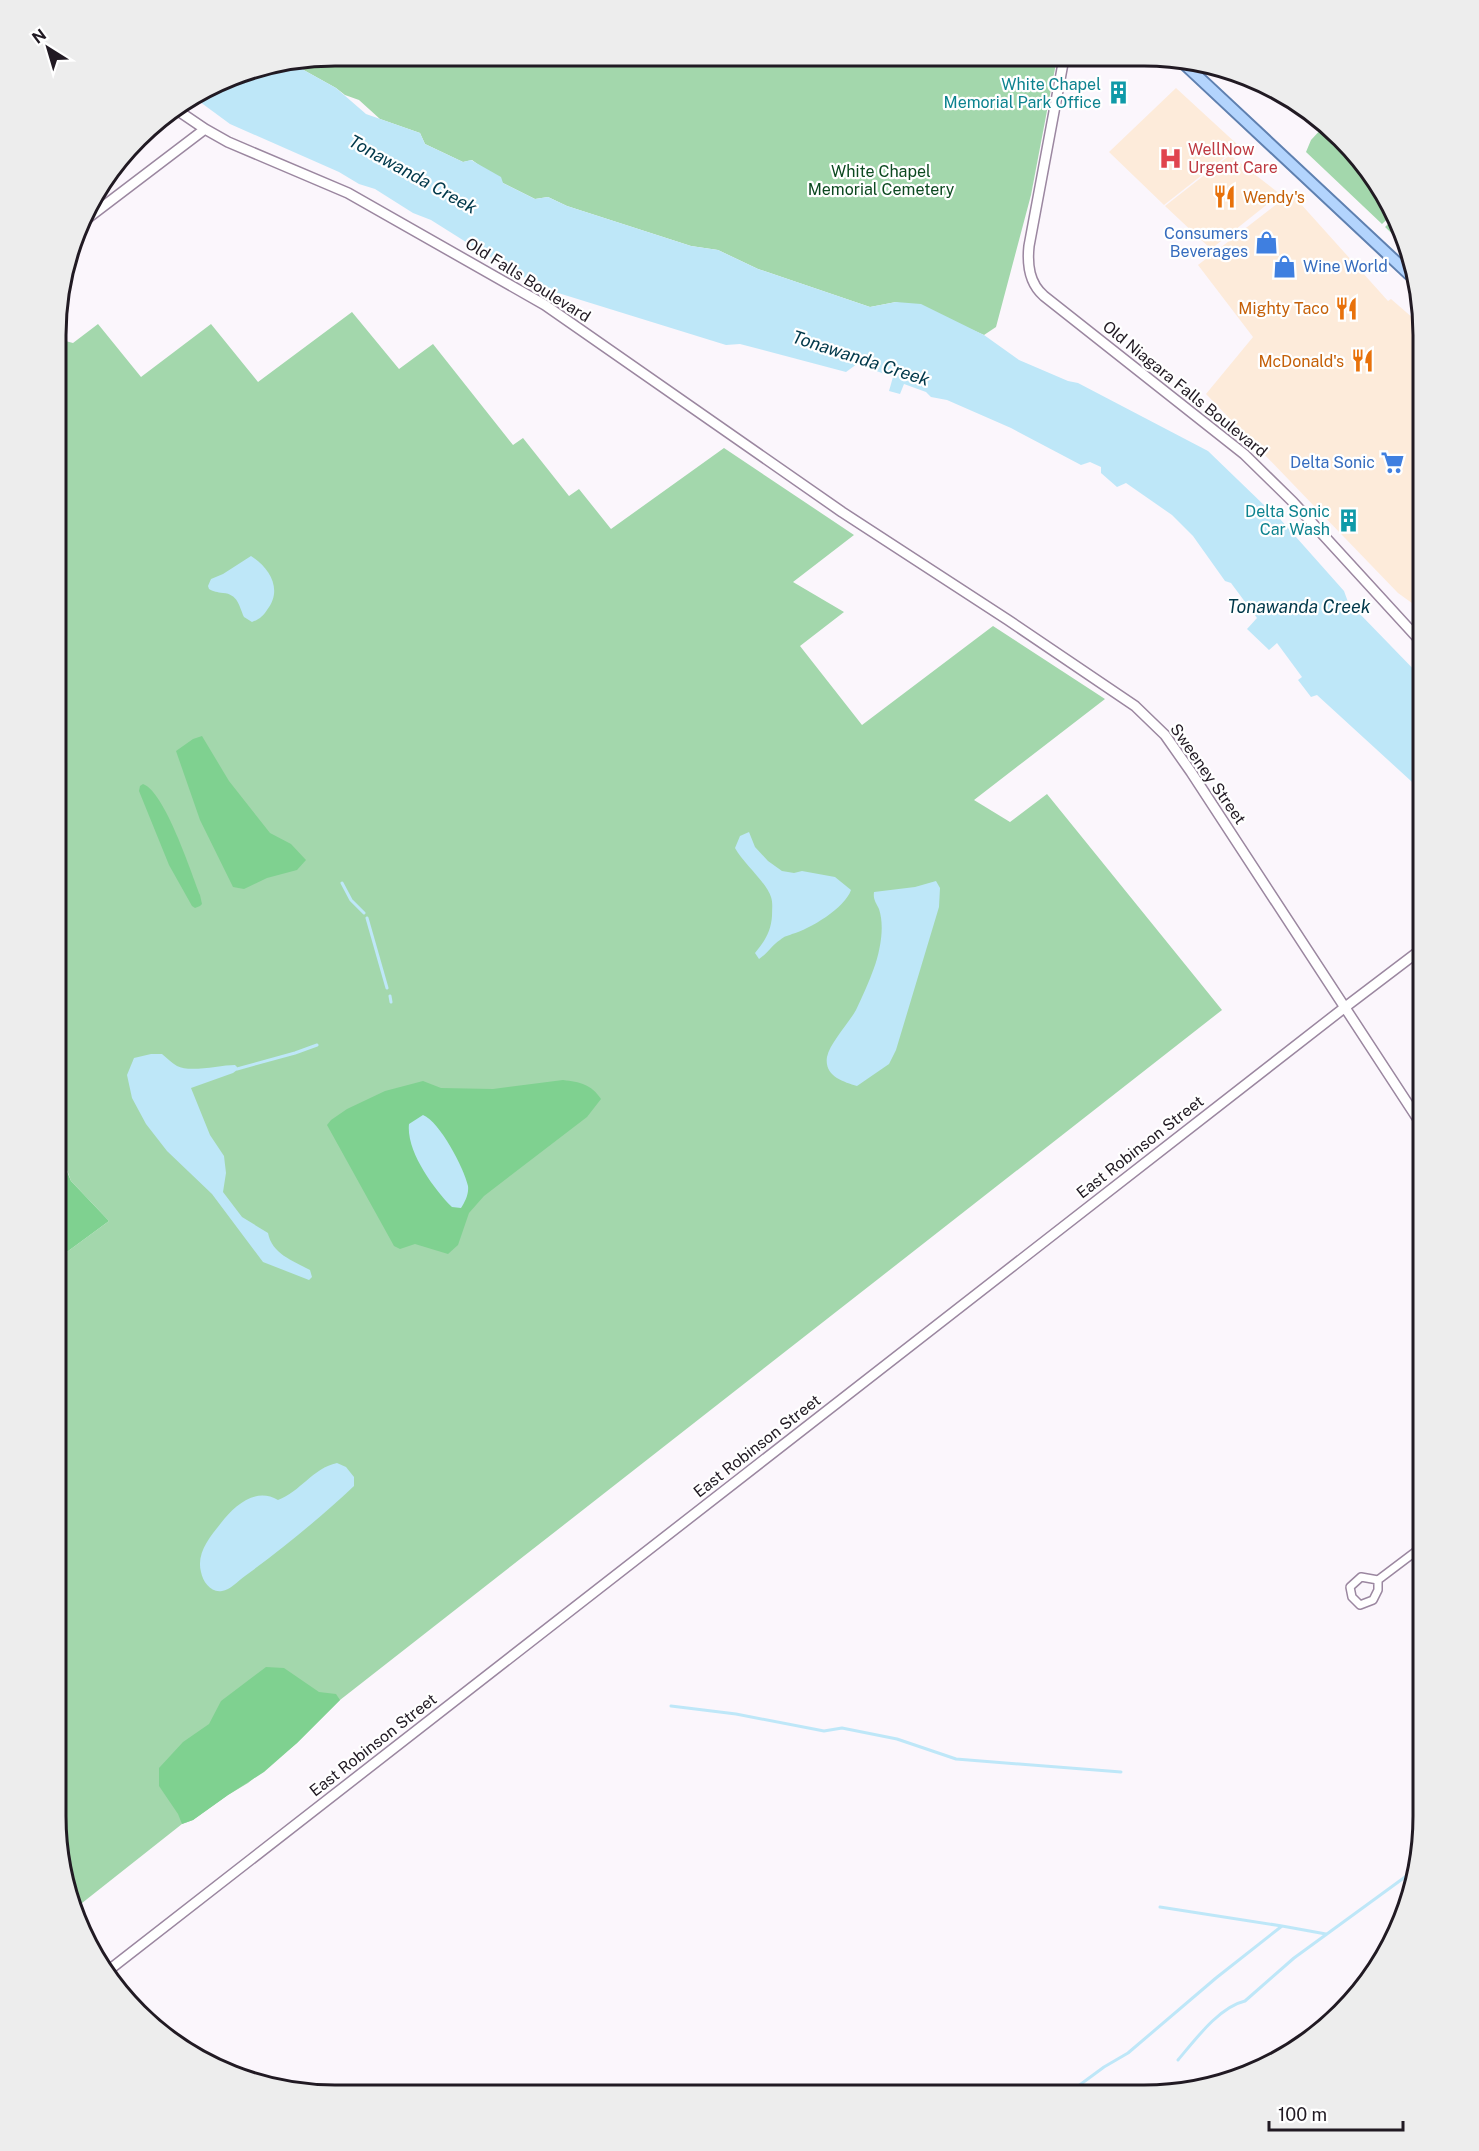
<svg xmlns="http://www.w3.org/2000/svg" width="1479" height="2151" font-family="'Public Sans',sans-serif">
<rect width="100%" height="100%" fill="#fbf6fc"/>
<path fill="#fdebda" d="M1176 88 1239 146 1164 205 1109 152Z
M1230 155 1280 194 1211 249 1165 206Z
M1291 193 1388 301 1391 299 1421 325 1423 335V611L1398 593 1206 394 1253 337 1198 265Z"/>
<path fill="#a3d7ac" d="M335 56 1057 58 1031 195 996 327 984 335 961 325 896 302 870 307 758 269 718 250 691 246 567 206 548 197 535 199 503 183 472 160 463 162 425 144 420 133 380 119 359 100 345 95 336 88 291 63Z
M1324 126 1395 212 1382 224 1306 152 1311 140Z
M1396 216V217L1402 243 1385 227Z
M352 312 399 369 433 344 513 445 523 438 569 496 579 489 611 529 724 448 854 535 793 582 844 612 800 646 862 725 993 626 1105 699 974 800 1010 822 1047 794 1222 1010 340 1700 297 1743 248 1783 228 1795 193 1820 182 1824 77 1907 56 1816V1260L109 1221 71 1181 57 1143 58 339 73 343 98 324 141 377 211 324 258 382Z"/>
<path fill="#7fd190" d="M202 736 229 781 270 833 291 844 306 860 297 870 267 878 244 889 233 887 200 820 176 751 193 739Z
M143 784C165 792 191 872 200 895L202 904 200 906 195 908 192 906 169 865 139 791 140 786Z
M563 1080C580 1082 591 1084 601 1099L587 1117 484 1196 469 1213 458 1245 448 1254 415 1244 400 1249 394 1246 327 1125 331 1120 347 1109 385 1091 423 1081 441 1088 493 1089Z
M57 1148 71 1181 109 1221 56 1260Z
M266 1667 284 1668 319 1692 336 1694 340 1700 297 1743 264 1772 228 1795 193 1820 182 1824 178 1814 159 1786V1768L183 1742 209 1724 221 1701Z"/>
<path fill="#bee7f8" d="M291 63 336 88 366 114 420 133 425 144 463 162 471 160 501 177 503 183 535 199 548 197 567 206 691 246 718 250 758 269 870 307 896 302 921 304 984 335 1019 360 1068 381 1078 383 1208 451 1266 507 1272 510 1344 591 1348 602 1358 612 1423 679V792L1317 695 1311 697 1298 680 1302 677 1277 643 1269 650 1247 629 1257 618 1231 583 1225 581 1193 536 1172 515 1126 483 1117 487 1101 473V467L1090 462 1081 465 1011 428 947 400 931 397 926 392 904 384 900 394 889 391 893 377 857 364 846 372 740 344 726 345 555 292 539 282 520 276 431 220 413 213 375 189 359 184 339 172 230 124 196 99 245 70Z
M251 556C270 568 283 590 267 610 263 616 260 619 252 622L244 617C239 606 238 594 223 593 217 592 214 592 209 589L208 586 211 579 223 574Z
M749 832 755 847 768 861 782 871 794 873 802 871 835 877 851 890C845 908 810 929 792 934 788 936 784 936 780 940 772 945 768 953 759 959L755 953C765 941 771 931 772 916 772 909 773 903 771 897 767 883 744 864 735 848L740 836Z
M936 881 940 888 939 907 896 1050 889 1064 857 1086C843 1082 824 1076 827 1057 830 1043 848 1024 856 1010 862 997 869 982 874 968 880 951 885 927 879 909 876 902 873 900 874 892L915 887Z
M151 1054H162C167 1058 172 1063 177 1066 190 1073 220 1065 235 1065L237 1067V1070L233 1073 191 1088 210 1135 224 1156 226 1173 223 1192 242 1217 268 1233C272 1254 292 1260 310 1270L312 1277 309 1280 263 1262 212 1194 167 1151 146 1124 132 1098 127 1075 134 1058Z
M423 1115C440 1122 464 1168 468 1186 469 1194 465 1202 461 1208L452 1207C434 1189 406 1151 409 1124Z
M337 1463 346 1467 354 1477V1486C320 1518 282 1549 245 1576 238 1581 230 1590 222 1591 211 1593 203 1582 201 1572 196 1553 210 1537 221 1523 235 1505 256 1487 278 1500 300 1492 313 1468 337 1463Z"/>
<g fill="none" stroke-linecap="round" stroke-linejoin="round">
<path stroke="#bee7f8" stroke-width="3" d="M342 883 351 900 364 913
M367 918 387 988
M390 996 391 1002
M237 1069 295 1053 317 1045
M671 1706 736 1714 824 1731 842 1728 897 1739 956 1759 1121 1772
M1160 1907 1282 1926 1326 1934
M1178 2060C1195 2040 1219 2007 1245 2001L1294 1958 1416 1869
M1066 2095 1104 2067 1128 2053 1216 1978 1282 1926"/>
<defs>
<path id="minor" d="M1378 1580V1590L1373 1600 1360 1605 1352 1597 1350 1587 1361 1577 1378 1580 1423 1546"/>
<path id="tertiary" d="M1064 58 1029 246C1027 265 1029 283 1044 296L1244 454 1293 502 1423 644
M177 110 205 129 228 142 348 193 545 305 842 512 1008 620 1135 706 1165 735 1191 772 1423 1127
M84 221 205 129
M109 1970 1344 1008 1423 948"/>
<path id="primary" d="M1178 58 1409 274"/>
</defs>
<use href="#minor" stroke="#9b87a0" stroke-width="10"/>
<use href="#tertiary" stroke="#9b87a0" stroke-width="12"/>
<use href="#primary" stroke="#5f80b0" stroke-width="14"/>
<use href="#minor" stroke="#fff" stroke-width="7"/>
<use href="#tertiary" stroke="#fff" stroke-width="9"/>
<use href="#primary" stroke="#b3d4fd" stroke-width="10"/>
</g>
<defs>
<symbol id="building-bare" viewBox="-9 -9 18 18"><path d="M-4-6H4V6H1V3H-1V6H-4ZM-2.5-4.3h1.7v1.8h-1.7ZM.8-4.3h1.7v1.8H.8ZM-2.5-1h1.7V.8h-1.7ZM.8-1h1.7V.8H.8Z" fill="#0f9aa8" stroke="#fff" stroke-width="2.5" paint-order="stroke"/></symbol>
<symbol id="hospital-bare" viewBox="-9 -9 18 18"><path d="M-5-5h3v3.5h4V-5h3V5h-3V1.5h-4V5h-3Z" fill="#e0444e" stroke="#fff" stroke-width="2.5" paint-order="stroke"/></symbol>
<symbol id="restaurant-bare" viewBox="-9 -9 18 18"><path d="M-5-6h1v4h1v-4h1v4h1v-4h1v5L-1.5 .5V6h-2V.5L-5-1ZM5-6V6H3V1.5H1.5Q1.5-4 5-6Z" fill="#e8710a" stroke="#fff" stroke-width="2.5" paint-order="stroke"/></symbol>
<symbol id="shop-bare" viewBox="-9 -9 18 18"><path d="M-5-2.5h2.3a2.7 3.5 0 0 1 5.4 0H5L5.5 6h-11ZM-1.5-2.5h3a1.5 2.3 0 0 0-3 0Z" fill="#3f7fe0" stroke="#fff" stroke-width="2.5" paint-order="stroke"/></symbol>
<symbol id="supermarket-bare" viewBox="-9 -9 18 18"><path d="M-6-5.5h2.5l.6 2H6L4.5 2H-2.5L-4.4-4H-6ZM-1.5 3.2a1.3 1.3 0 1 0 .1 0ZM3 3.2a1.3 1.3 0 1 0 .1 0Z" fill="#3f7fe0" stroke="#fff" stroke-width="2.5" paint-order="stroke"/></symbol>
</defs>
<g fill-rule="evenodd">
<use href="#building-bare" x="1102" y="76" width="33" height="33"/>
<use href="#hospital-bare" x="1154" y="142" width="33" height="33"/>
<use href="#restaurant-bare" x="1208" y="180" width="33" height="33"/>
<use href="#shop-bare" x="1250" y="226" width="33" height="33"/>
<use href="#shop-bare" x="1268" y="250" width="33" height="33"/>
<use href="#restaurant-bare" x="1330" y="292" width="33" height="33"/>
<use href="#restaurant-bare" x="1346" y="344" width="33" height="33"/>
<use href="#supermarket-bare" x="1376" y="446" width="33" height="33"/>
<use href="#building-bare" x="1332" y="504" width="33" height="33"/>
</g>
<g text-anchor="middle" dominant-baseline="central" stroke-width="4.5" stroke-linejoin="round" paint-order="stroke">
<g font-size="16" fill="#0d838f" stroke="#fff" text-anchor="end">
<text x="1101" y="84">White Chapel<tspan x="1101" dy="18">Memorial Park Office</tspan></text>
<text x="1330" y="511">Delta Sonic<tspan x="1330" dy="18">Car Wash</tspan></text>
</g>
<g font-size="16" fill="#be3a42" stroke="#fff" text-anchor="start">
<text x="1188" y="149">WellNow<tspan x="1188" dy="18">Urgent Care</tspan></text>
</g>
<g font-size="16" fill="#0c4920" stroke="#fff">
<text x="881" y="171">White Chapel<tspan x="881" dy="18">Memorial Cemetery</tspan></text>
</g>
<g font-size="16" fill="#c56008" stroke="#fff" text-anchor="end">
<text x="1243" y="197" text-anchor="start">Wendy's</text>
<text x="1329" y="308">Mighty Taco</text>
<text x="1344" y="361">McDonald's</text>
</g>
<g font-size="16" fill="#366cbe" stroke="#fff" text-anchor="end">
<text x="1248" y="233">Consumers<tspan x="1248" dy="18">Beverages</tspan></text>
<text x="1303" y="266" text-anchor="start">Wine World</text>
<text x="1375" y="462">Delta Sonic</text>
</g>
<g font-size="16" fill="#211a23" stroke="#fff">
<text transform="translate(528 280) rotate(32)">Old Falls Boulevard</text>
<text transform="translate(1185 389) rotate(39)">Old Niagara Falls Boulevard</text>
<text transform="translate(1208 774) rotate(55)">Sweeney Street</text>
<text transform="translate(1140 1147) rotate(-38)">East Robinson Street</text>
<text transform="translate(757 1446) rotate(-38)">East Robinson Street</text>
<text transform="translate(373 1745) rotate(-38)">East Robinson Street</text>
</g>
<g font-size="18" font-style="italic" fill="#00384a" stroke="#fff">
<text transform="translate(413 174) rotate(29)">Tonawanda Creek</text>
<text transform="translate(861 358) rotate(18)">Tonawanda Creek</text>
<text x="1299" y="606">Tonawanda Creek</text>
</g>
</g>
<path d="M0 0H1479V2151H0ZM335 66H1144A269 269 0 0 1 1413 335V1816A269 269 0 0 1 1144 2085H335A269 269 0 0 1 66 1816V335A269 269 0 0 1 335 66Z" fill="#ededed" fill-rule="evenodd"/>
<path fill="none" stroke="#211a23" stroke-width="3" d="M335 66H1144A269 269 0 0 1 1413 335V1816A269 269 0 0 1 1144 2085H335A269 269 0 0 1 66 1816V335A269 269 0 0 1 335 66Z"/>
<g transform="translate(48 48) rotate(323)" stroke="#ffffff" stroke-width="4.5" paint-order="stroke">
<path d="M0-4.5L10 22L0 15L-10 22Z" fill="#211a23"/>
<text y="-9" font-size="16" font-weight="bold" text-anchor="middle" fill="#211a23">N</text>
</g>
<path d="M1269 2121v9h134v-9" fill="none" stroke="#211a23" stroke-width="3"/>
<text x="1278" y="2121" font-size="18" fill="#211a23" stroke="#ffffff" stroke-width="4.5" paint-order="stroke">100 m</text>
</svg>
